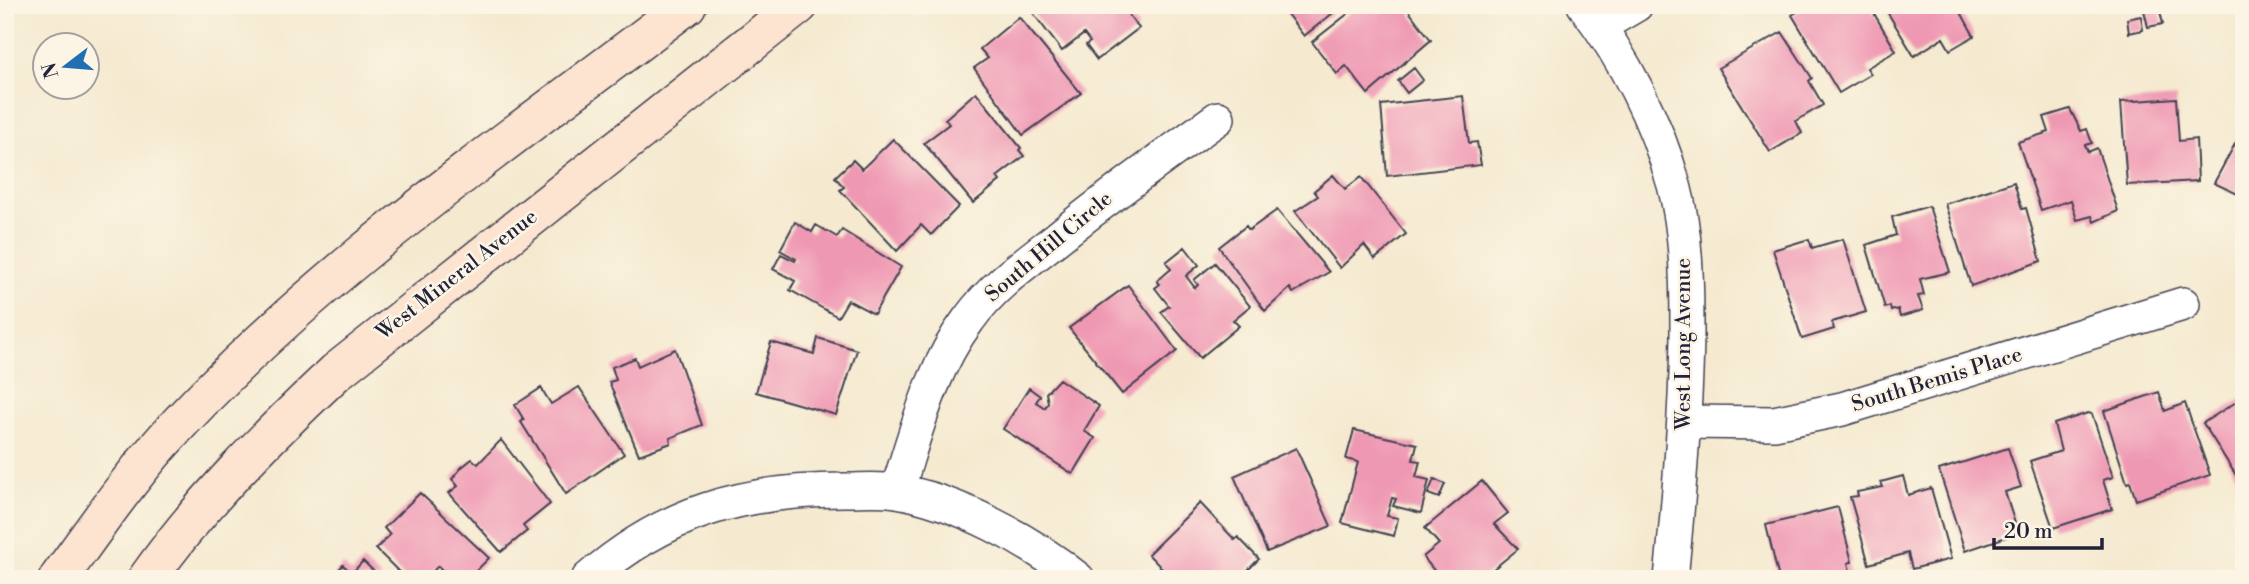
<svg xmlns="http://www.w3.org/2000/svg" width="2249" height="584" font-family="'Libre Bodoni',serif">
<rect width="100%" height="100%" fill="#fcf5e5"/>
<filter id="ink" filterUnits="userSpaceOnUse"><feTurbulence type="fractalNoise" baseFrequency=".0143" numOctaves="2"/><feDisplacementMap in="SourceGraphic" scale="14" xChannelSelector="R" yChannelSelector="G"/><feConvolveMatrix kernelMatrix="1 2 1 2 8 2 1 2 1" color-interpolation-filters="sRGB"/></filter>
<filter id="wash" filterUnits="userSpaceOnUse"><feTurbulence type="fractalNoise" baseFrequency=".00686" numOctaves="4" result="noise"/><feDisplacementMap in="SourceGraphic" scale="28" xChannelSelector="R" yChannelSelector="G"/><feGaussianBlur stdDeviation="1.57" result="paint"/><feColorMatrix in="noise" values="0 0 0 0 0 0 0 0 0 0 0 0 0 0 0 0 0 1.4 0 .05"/><feComposite in="paint" operator="in"/></filter>
<g filter="url(#wash)">
<rect width="100%" height="100%" fill="#f5ead0"/>
<g id="blocks">
<path fill="#ef98b3" d="M1027 5H1121L1139 28 1097 60 1086 45 1090 42 1084 34 1062 51Z
M1280 5H1343L1304 36Z
M1359 5H1404L1431 40 1368 94 1346 66 1337 74 1312 42Z
M1808 5H1869L1896 51 1867 68 1871 74 1839 93 1792 15Z
M1883 5H1957L1974 36 1950 50 1943 38 1914 56Z
M2159 7 2163 24 2148 27 2144 10Z
M2141 16 2143 30 2129 33 2127 19Z
M1019 17 1081 93 1023 135 974 68 988 58 980 49Z
M1782 32 1812 78 1809 81 1823 105 1796 121 1802 133 1770 152 1718 68Z
M1414 68 1423 80 1407 93 1398 81Z
M976 92 1021 148 1019 150 1024 156 997 177 1000 181 973 203 924 143 949 124 945 119Z
M1463 96 1469 143 1477 142 1481 165 1387 176 1381 105Z
M2176 98 2179 141 2196 139 2198 181 2127 185 2121 102Z
M2070 109 2081 131 2087 129 2092 143 2085 145 2088 152 2097 148 2118 211 2094 222 2092 216 2077 220 2071 200 2041 210 2018 142 2049 132 2044 117Z
M2244 127V197L2214 183Z
M893 139 959 206 931 235 921 225 897 251 840 190 844 187 835 177 853 160 862 169Z
M1333 175 1345 189 1361 177 1406 234 1375 259 1364 245 1340 268 1295 211 1318 196 1314 191Z
M2014 182 2022 209 2026 208 2041 261 1971 286 1945 204Z
M1929 206 1950 272 1920 279 1924 295 1918 296 1923 310 1900 317 1898 309 1891 311 1890 306 1885 308 1866 245 1896 235 1892 217Z
M1277 210 1329 272 1293 293 1290 288 1265 311 1219 247 1246 226 1249 230Z
M795 222 812 232 816 225 837 237 842 230 901 267 874 314 848 300 838 317 790 290 795 281 773 269 781 254 795 261 796 259 780 250Z
M1809 239 1812 248 1843 239 1866 312 1832 322 1834 329 1802 339 1773 250Z
M1185 247 1199 265 1186 276 1195 288 1198 285 1194 280 1215 263 1250 306 1233 320 1239 326 1200 358 1161 312 1169 306 1155 288 1160 284 1157 281 1171 269 1166 262Z
M1128 285 1177 351 1122 394 1069 328Z
M818 338 857 350 836 415 756 392 771 342 814 354Z
M675 349 702 425 670 438 671 443 639 455 609 382 616 380 612 367 635 358 638 366Z
M1059 379 1099 406 1084 431 1095 438 1073 474 1003 429 1029 388 1040 396 1036 402 1045 408 1048 402 1046 393Z
M579 387 624 454 566 494 521 422 524 420 515 405 541 388 551 404Z
M2159 392 2165 411 2185 403 2210 475 2136 500 2130 482 2127 483 2104 411Z
M2244 397V488L2203 423Z
M2088 413 2092 414 2113 477 2103 480 2112 509 2053 528 2030 461 2061 451 2054 424Z
M1354 430 1417 444 1413 460 1420 461 1416 477 1429 480 1421 513 1393 506 1396 499 1392 498 1387 516 1398 518 1394 536 1342 523 1358 462 1346 459Z
M501 440 550 504 523 526 527 531 501 552 449 493 458 486 452 479 462 467 472 459 478 464Z
M1296 448 1331 526 1267 552 1234 476Z
M2008 448 2021 487 2005 492 2018 533 1965 551 1939 470Z
M1903 476 1908 495 1931 488 1951 559 1912 569 1908 553 1869 564 1850 497 1858 496 1857 492 1883 487 1881 482Z
M1434 479 1445 484 1439 498 1428 494Z
M1482 481 1508 513 1494 524 1518 549 1481 579H1441L1423 557 1439 544 1425 528Z
M420 493 489 558 468 579H442L446 574 438 566 426 579H406L376 549 390 535 384 528Z
M1200 503 1235 540 1238 537 1259 559 1239 579H1172L1148 554Z
M1838 507 1852 562 1848 563 1852 579H1779L1766 525Z
M363 561 382 579H330L343 565 352 573Z
M809 573 810 579H778V577Z"/>
</g>
</g>
<g filter="url(#ink)">
<use href="#blocks" fill-opacity="0" stroke="#424051" stroke-width="2"/>
<g fill="none" stroke-linecap="round" stroke-linejoin="round">
<defs>
<path id="minor" d="M1584 5C1624 58 1656 121 1674 185 1687 233 1687 285 1687 334 1686 416 1679 497 1671 579
M1600 26 1636 5
M1686 422 1774 423 1842 409 2183 304
M897 491C916 432 931 369 969 319 992 287 1024 264 1055 240 1108 197 1162 158 1218 118
M588 579C665 512 743 490 844 490 861 490 880 488 897 491 957 501 1031 541 1078 579"/>
<path id="secondary" d="M58 579C92 532 125 484 164 440 311 276 512 139 687 5
M147 579C201 502 268 436 336 372L799 5"/>
</defs>
<use href="#minor" stroke="#424051" stroke-width="36"/>
<use href="#secondary" stroke="#424051" stroke-width="41"/>
<use href="#minor" stroke="#fff" stroke-width="33"/>
<use href="#secondary" stroke="#fde4d1" stroke-width="38"/>
</g>
</g>
<g text-anchor="middle" dominant-baseline="central" stroke-width="5" stroke-linejoin="round" paint-order="stroke">
<g font-size="21" fill="#22223b" stroke="#fcf5e5">
<text transform="translate(1049 247) rotate(-40)">South Hill Circle</text>
<text transform="translate(457 275) rotate(-38)">West Mineral Avenue</text>
<text transform="translate(1684 344) rotate(-90)">West Long Avenue</text>
<text transform="translate(1937 380) rotate(-17)">South Bemis Place</text>
</g>
</g>
<rect width="2249" height="584" fill="none" stroke="#fcf5e5" stroke-width="28"/>
<g transform="translate(66 66) rotate(254)"><circle r="33" fill="#fcf5e5" stroke="#a5a1a1" stroke-width="2"/>
<path d="M0-5L12 26L0 18L-12 26Z" fill="#1f6fb2"/>
<text y="-10" font-size="19" font-weight="bold" text-anchor="middle" fill="#22223b">N</text>
</g>
<path d="M1994 538v10h108v-10" fill="none" stroke="#22223b" stroke-width="3.5"/>
<text x="2004" y="538" font-size="21" fill="#22223b" stroke="#fcf5e5" stroke-width="5" paint-order="stroke">20 m</text>
</svg>
